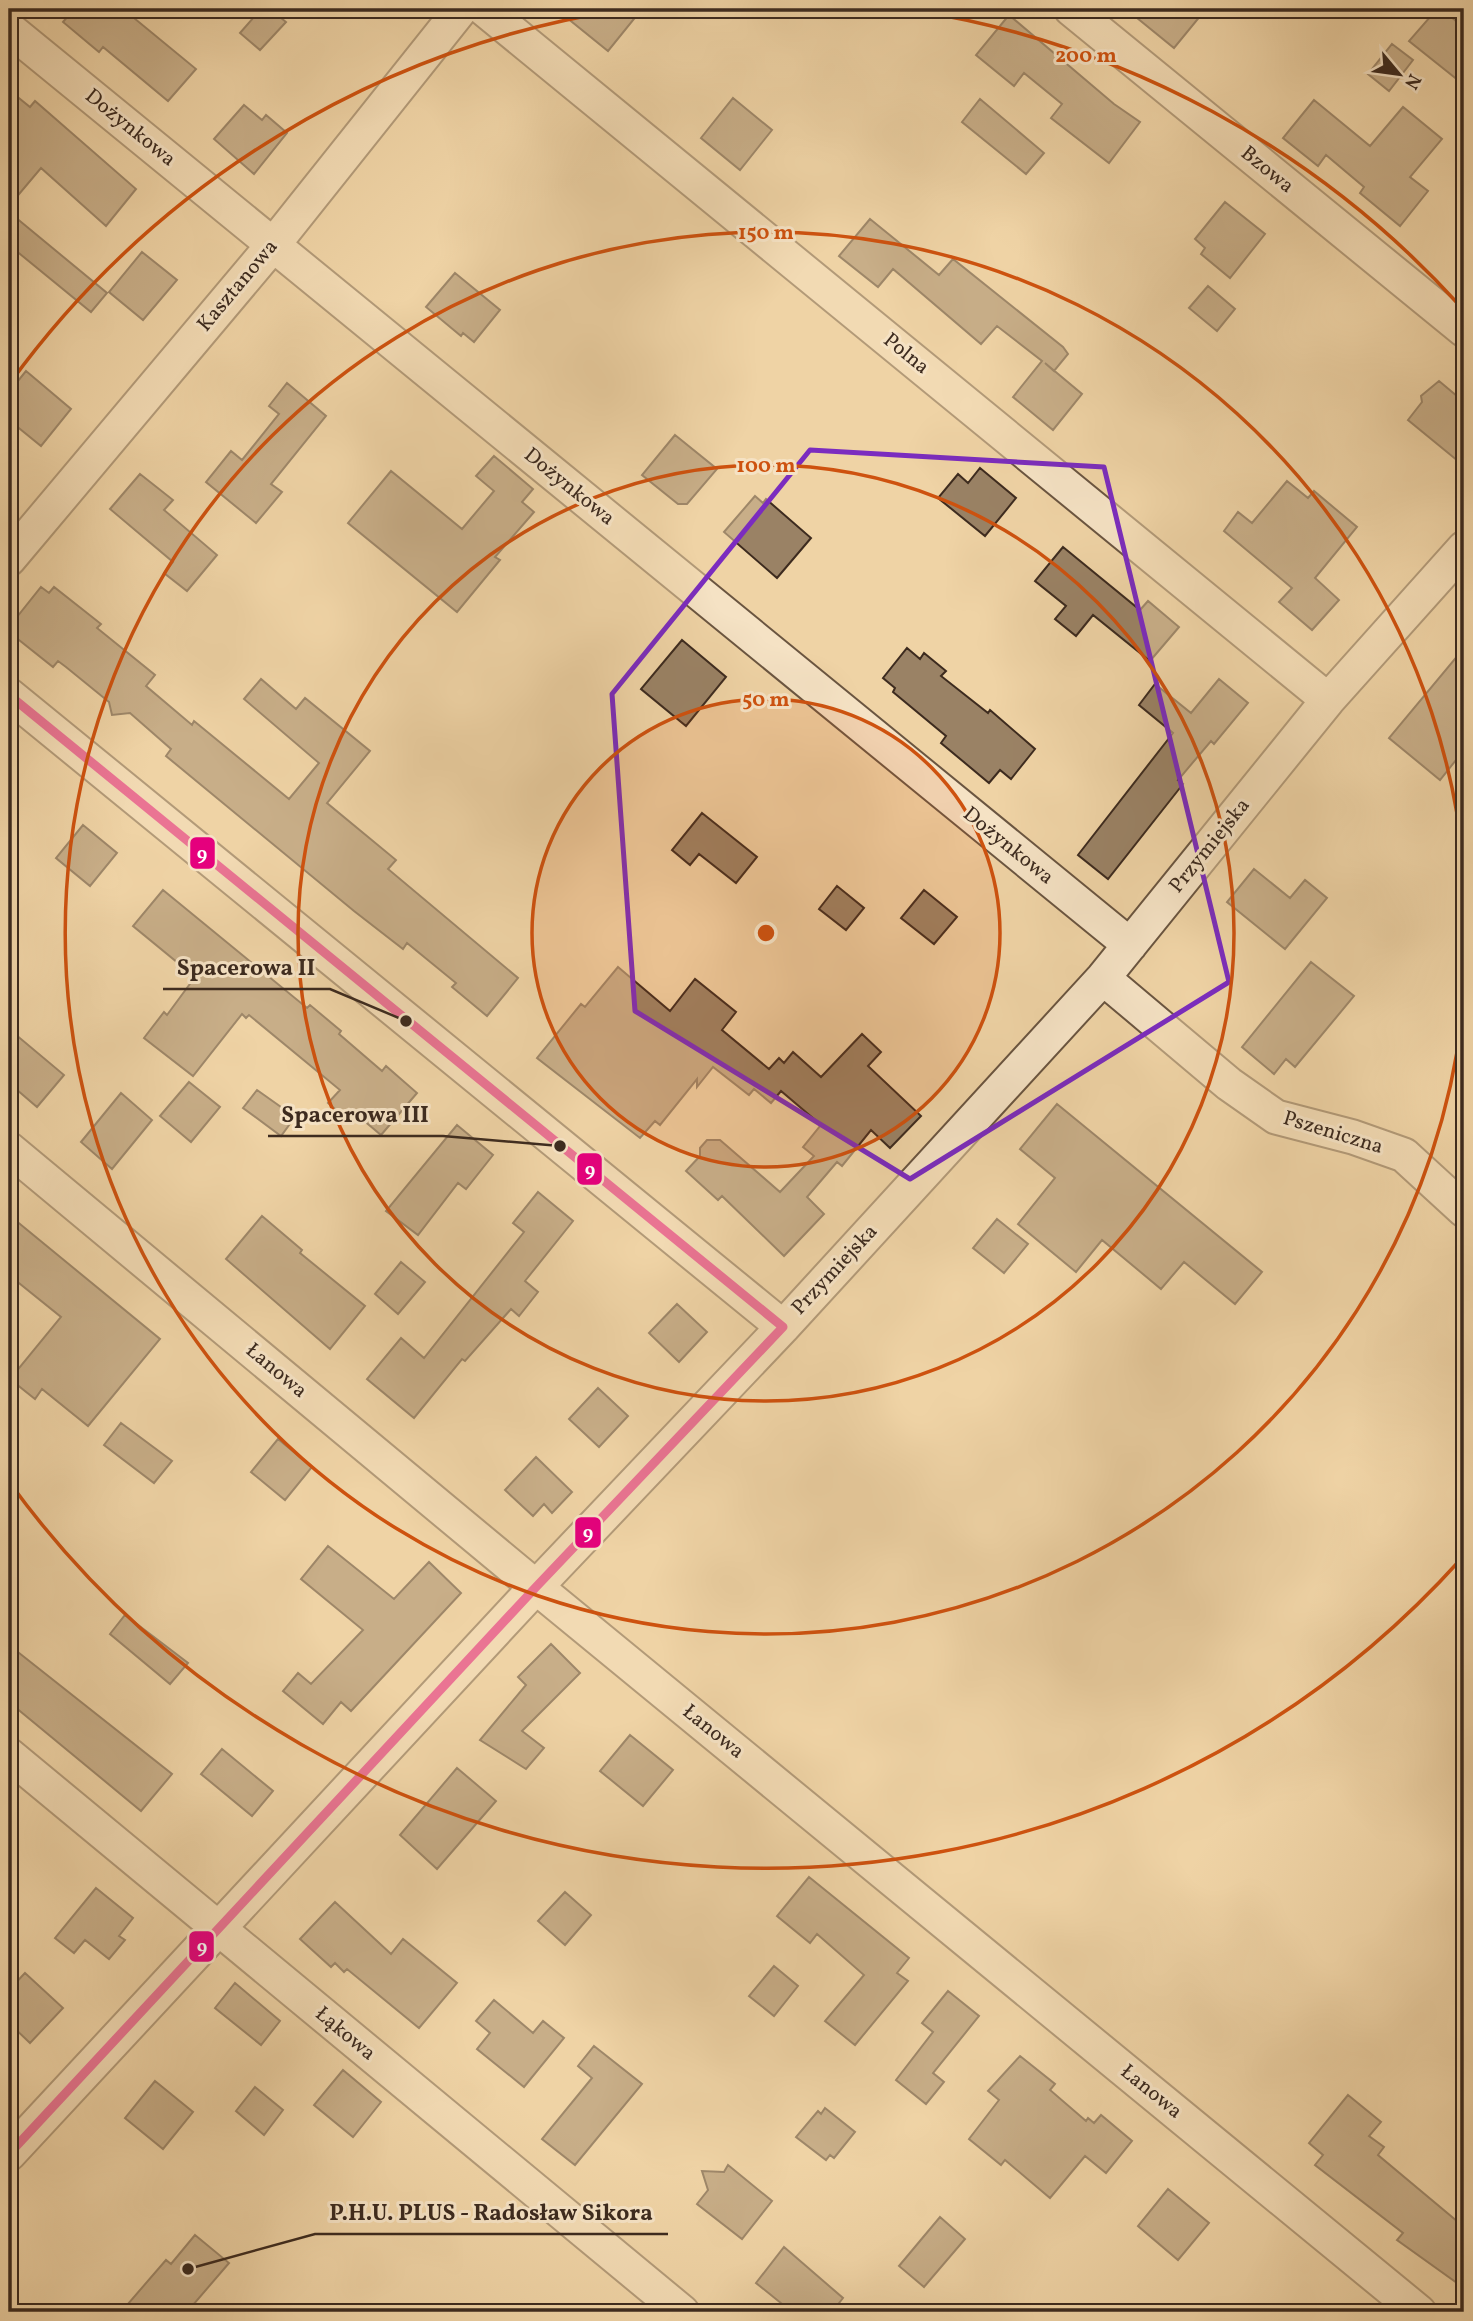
<svg xmlns="http://www.w3.org/2000/svg" width="1473" height="2321" font-family="Vollkorn,serif">
<rect width="100%" height="100%" fill="#efd3a5"/>
<filter id="stains"><feTurbulence type="fractalNoise" baseFrequency=".00286" numOctaves="4"/><feColorMatrix values="0 0 0 0 .2 0 0 0 0 .09 0 0 0 0 .02 0 0 0 .5 -.17"/></filter>
<radialGradient id="worn" r=".72"><stop offset=".6" stop-color="#630" stop-opacity="0"/><stop offset="1" stop-color="#630" stop-opacity=".3"/></radialGradient>
<path fill="#9a8265" stroke="#3d2b1f" stroke-width="2" d="M74 9H123L196 69 168 101 103 47 99 52 63 22Z
M261 9H270L286 22 260 50 240 33Z
M556 9H642L608 51Z
M1126 9H1206L1174 48Z
M1437 9H1442L1464 28V85L1409 41Z
M1009 15 1114 104 1140 122 1109 163 1051 118 1062 104 1024 73 1014 86 976 55Z
M1392 44 1413 60 1389 91 1368 74Z
M9 90 30 107 35 101 136 189 106 226 41 168 9 206Z
M733 98 772 130 740 170 701 138Z
M980 99 1044 153 1026 174 962 122Z
M1314 100 1370 146 1403 107 1442 139 1410 177 1428 191 1400 226 1360 193 1364 187 1326 155 1318 166 1283 138Z
M244 105 262 120 266 115 287 133 254 174 214 139Z
M1225 202 1265 234 1230 278 1201 254 1205 248 1195 239Z
M9 212 107 293 91 312 9 245Z
M870 219 939 275 953 259 1063 347 1068 354 1054 371 1045 363 1082 394 1053 430 1013 397 1042 361 997 326 981 344 893 269 878 287 839 256Z
M142 252 177 280 143 320 109 292Z
M455 273 500 310 474 342 463 333 461 336 426 307Z
M1208 286 1235 309 1217 331 1189 308Z
M26 371 71 409 41 446 9 420V392Z
M1439 381 1464 402V466L1408 420 1422 402 1421 396Z
M287 383 326 416 271 484 282 492 256 523 206 482 231 451 242 460 279 414 269 406Z
M675 435 717 469 687 504H678L642 475Z
M494 456 533 489 522 502 534 512 495 557 500 560 457 612 348 523 391 471 462 529 494 491 476 476Z
M980 468 1016 498 985 536 938 498 958 474 968 483Z
M140 474 173 500 164 510 217 555 187 591 164 573 173 562 110 509Z
M1287 481 1308 498 1314 491 1357 527 1315 578 1339 600 1312 630 1279 602 1292 588 1224 531 1238 512 1252 523Z
M755 496 763 503 766 499 811 538 777 578 724 532Z
M1063 547 1140 610 1148 601 1179 627 1150 661 1093 615 1076 636 1055 619 1066 606 1035 581Z
M41 587 49 593 54 587 101 624 97 628 155 675 146 686 192 725 194 721 289 799 319 763 244 699 261 679 296 709 305 698 370 751 327 803 396 860 388 869 518 978 487 1016 452 987 456 983 407 943 403 949 354 911 166 756 171 749 130 713 112 715 109 702 66 667 58 661 53 667 9 632V627Z
M682 640 726 677 686 726 641 689Z
M907 648 920 659 924 653 946 671 941 676 988 713 990 710 1035 749 1011 779 1000 770 989 783 941 743 946 736 893 692 895 688 883 678Z
M1464 648V750L1440 780 1389 738Z
M1219 679 1248 703 1214 744 1211 741 1178 780 1183 784 1108 879 1078 855 1173 733 1139 705 1155 684 1191 713Z
M702 813 757 857 736 883 699 854 690 865 672 850Z
M83 825 117 853 90 886 56 858Z
M1254 869 1290 898 1305 880 1327 898 1285 949 1227 902Z
M837 886 864 908 846 930 819 909Z
M163 890 307 1008 310 1005 341 1031 339 1034 382 1071 386 1066 417 1093 381 1135 356 1114 349 1121 328 1103 340 1090 249 1015 246 1018 242 1014 193 1076 144 1038 164 1012 167 1015 195 977 133 926Z
M924 890 957 917 934 944 901 918Z
M1311 962 1354 996 1295 1067 1286 1059 1274 1074 1242 1047Z
M618 967 670 1011 695 979 736 1012 722 1030 769 1069 779 1058 784 1063 793 1052 821 1077 862 1034 881 1052 868 1066 921 1116 890 1148 871 1130 842 1166 837 1162 807 1197 824 1214 784 1256 722 1196 718 1200 686 1171 700 1156V1148L707 1140H720L780 1192 814 1156 803 1147 821 1125 781 1091 771 1103 754 1089 749 1095 713 1067 697 1087V1079L660 1125 655 1121 640 1138 537 1058 581 1004 585 1007Z
M9 1029 64 1075 37 1107 9 1083Z
M189 1082 220 1107 191 1142 160 1116Z
M257 1090 295 1117 281 1136 243 1108Z
M121 1093 152 1120 112 1169 81 1142Z
M1057 1104 1262 1272 1235 1304 1184 1262 1161 1289 1102 1240 1076 1272 1018 1224 1055 1178 1020 1149Z
M457 1125 493 1155 466 1189 458 1183 418 1235 386 1211Z
M538 1192 573 1221 525 1281 538 1292 519 1316 511 1309 465 1361 462 1359 414 1418 367 1379 401 1338 424 1358 524 1232 513 1223Z
M9 1215 160 1339 88 1426 42 1389 35 1399 10 1379 61 1317 9 1275Z
M262 1216 302 1250 300 1253 365 1306 330 1349 226 1259Z
M997 1219 1028 1244 1004 1273 973 1248Z
M401 1262 425 1282 398 1314 375 1294Z
M677 1304 707 1332 679 1362 649 1333Z
M598 1388 628 1416 599 1447 569 1419Z
M121 1423 172 1461 154 1483 104 1445Z
M278 1439 312 1467 285 1500 251 1472Z
M536 1457 572 1492 552 1513 544 1504 533 1516 505 1490Z
M328 1546 394 1599 429 1562 461 1593 351 1711 341 1702 323 1724 283 1691 298 1673 311 1684 363 1630 301 1579Z
M125 1615 188 1663 170 1684 110 1634Z
M551 1644 580 1673 522 1731 544 1748 526 1769 480 1740 526 1685 518 1677Z
M9 1645 172 1774 141 1811 9 1702Z
M630 1735 673 1770 643 1806 600 1771Z
M222 1749 273 1791 252 1816 201 1774Z
M457 1768 496 1801 437 1869 400 1835Z
M809 1877 909 1958 897 1973 908 1981 855 2045 825 2021 864 1975 817 1934 810 1943 777 1916Z
M96 1888 133 1918 119 1936 125 1940 109 1959 85 1940 74 1953 55 1938Z
M565 1892 591 1915 565 1945 538 1921Z
M335 1902 391 1954 403 1939 457 1983 419 2028 347 1969 344 1972 335 1963 331 1967 300 1939Z
M774 1966 798 1986 774 2016 749 1996Z
M25 1973 63 2008 30 2043 9 2023V1990Z
M235 1983 280 2021 261 2045 215 2008Z
M948 1991 979 2016 933 2073 944 2082 926 2104 896 2080 933 2032 922 2023Z
M494 2000 533 2033 543 2021 564 2038 524 2087 477 2049 490 2033 476 2021Z
M594 2046 642 2084 575 2165 542 2139 592 2078 578 2066Z
M1020 2056 1055 2084 1050 2090 1086 2121 1088 2118 1094 2123 1101 2115 1132 2141 1106 2173 1085 2156 1050 2198 1005 2160 1001 2165 969 2139 999 2100 988 2091Z
M343 2070 381 2102 353 2137 314 2105Z
M155 2081 193 2112 163 2149 125 2118Z
M255 2087 283 2110 264 2135 236 2111Z
M1348 2095 1381 2122 1369 2136 1384 2147 1378 2155 1464 2227V2288L1397 2240 1403 2233 1315 2165 1323 2155 1309 2143Z
M825 2108 855 2132 834 2158 830 2155 826 2160 796 2137 818 2111 821 2114Z
M728 2165 772 2201 742 2239 697 2204 708 2190 702 2171 724 2172Z
M1168 2189 1209 2223 1178 2260 1138 2226Z
M940 2217 965 2239 924 2287 899 2266Z
M195 2235 229 2263 187 2312H121L166 2260 171 2264Z
M784 2247 843 2298 832 2312H792L756 2283Z"/>
<g fill="none" stroke-linecap="round" stroke-linejoin="round">
<defs>
<path id="street" d="M484 9 1328 700
M1071 9 1464 330
M9 29 1130 945
M9 559 273 245 461 9
M9 695 783 1327
M1103 978 1229 1084 1276 1117 1353 1137 1404 1155 1464 1210
M9 1149 536 1587 1419 2312
M9 1755 682 2312
M9 2154 536 1587 783 1327 1103 978 1328 700 1464 548"/>
</defs>
<use href="#street" stroke="#6a5540" stroke-width="37"/>
<use href="#street" stroke="#f5e2c4" stroke-width="33"/>
<defs>
<path id="bus-1" d="M9 695 783 1327
M9 2154 536 1587 783 1327"/>
</defs>
<use href="#bus-1" stroke="#f5e2c4" stroke-width="14"/>
<use href="#bus-1" stroke="#e5007d" stroke-width="9"/>
</g>
<path d="M0 0H1473V2321H0ZM810 450 1104 467 1229 982 910 1179 635 1011 612 694Z" fill="#efd3a5" fill-opacity=".55" fill-rule="evenodd"/>
<path fill="none" stroke="#7b2cbf" stroke-width="5" stroke-linejoin="round" d="M810 450 1104 467 1229 982 910 1179 635 1011 612 694Z"/>
<circle cx="766" cy="933" r="234" fill="#ce520f" fill-opacity=".12"/>
<g fill="none" stroke="#ce520f" stroke-width="3.5">
<circle cx="766" cy="933" r="234"/>
<circle cx="766" cy="933" r="468"/>
<path d="M1464 1000A701 701 0 1 1 1464 866"/>
<path d="M1461 1559A935 935 0 0 1 10 1483M10 383A935 935 0 0 1 620 10M912 10A935 935 0 0 1 1461 307"/>
</g>
<g text-anchor="middle" dominant-baseline="central" stroke-width="6" stroke-linejoin="round" paint-order="stroke">
<g font-size="21" fill="#3d2b1f" stroke="#f5e2c4">
<text transform="translate(130 128) rotate(39)">Dożynkowa</text>
<text transform="translate(1267 170) rotate(39)">Bzowa</text>
<text transform="translate(238 286) rotate(-50)">Kasztanowa</text>
<text transform="translate(906 354) rotate(39)">Polna</text>
<text transform="translate(569 487) rotate(39)">Dożynkowa</text>
<text transform="translate(1008 846) rotate(39)">Dożynkowa</text>
<text transform="translate(1210 846) rotate(-51)">Przymiejska</text>
<text transform="translate(1333 1133) rotate(17)">Pszeniczna</text>
<text transform="translate(835 1270) rotate(-47)">Przymiejska</text>
<text transform="translate(276 1371) rotate(40)">Łanowa</text>
<text transform="translate(713 1732) rotate(39)">Łanowa</text>
<text transform="translate(345 2034) rotate(40)">Łąkowa</text>
<text transform="translate(1151 2092) rotate(39)">Łanowa</text>
</g>
</g>
<circle cx="766" cy="933" r="10" fill="#ce520f" stroke="#f5e2c4" stroke-width="3.5"/>
<g font-size="21" text-anchor="middle" font-weight="bold" fill="#ce520f" stroke="#f5e2c4" stroke-width="6" stroke-linejoin="round" paint-order="stroke">
<text x="1086" y="62">200 m</text>
<text x="766" y="239">150 m</text>
<text x="766" y="472">100 m</text>
<text x="766" y="706">50 m</text>
</g>
<path fill="none" stroke="#3d2b1f" stroke-width="2.5" d="M406 1021L330 989H163M560 1146L443 1136H268M188 2269L315 2234H668"/>
<g fill="#3d2b1f" stroke="#f5e2c4" stroke-width="2.5">
<circle cx="406" cy="1021" r="7"/>
<circle cx="560" cy="1146" r="7"/>
<circle cx="188" cy="2269" r="7"/>
</g>
<g font-size="23" text-anchor="middle" font-weight="bold" fill="#3d2b1f" stroke="#f5e2c4" stroke-width="6" stroke-linejoin="round" paint-order="stroke">
<text x="246" y="975">Spacerowa II</text>
<text x="355" y="1122">Spacerowa III</text>
<text x="491" y="2220">P.H.U. PLUS - Radosław Sikora</text>
</g>
<g stroke="#f5e2c4" stroke-width="2.5">
<rect x="189" y="836" width="27" height="34" rx="7" fill="#e5007d"/>
<rect x="576" y="1152" width="27" height="34" rx="7" fill="#e5007d"/>
<rect x="574" y="1516" width="28" height="33" rx="7" fill="#e5007d"/>
<rect x="188" y="1930" width="27" height="33" rx="7" fill="#e5007d"/>
</g>
<g font-size="19" text-anchor="middle" font-weight="bold" fill="#fff">
<text x="202" y="860">9</text>
<text x="590" y="1176">9</text>
<text x="588" y="1539">9</text>
<text x="202" y="1953">9</text>
</g>
<rect width="1473" height="2321" fill="none" stroke="#efd3a5" stroke-width="35"/>
<rect x="10" y="10" width="1452" height="2300" fill="none" stroke="#3d2b1f" stroke-width="3.5"/>
<rect x="18" y="18" width="1438" height="2286" fill="none" stroke="#3d2b1f" stroke-width="2"/>
<g transform="translate(1399 74) rotate(119)" stroke="#f5e2c4" stroke-width="5" paint-order="stroke">
<path d="M0-5L12 26L0 18L-12 26Z" fill="#3d2b1f"/>
<text y="-10" font-size="19" font-weight="bold" text-anchor="middle" fill="#3d2b1f">N</text>
</g>
<rect width="100%" height="100%" filter="url(#stains)"/>
<rect width="100%" height="100%" fill="url(#worn)"/>
</svg>
